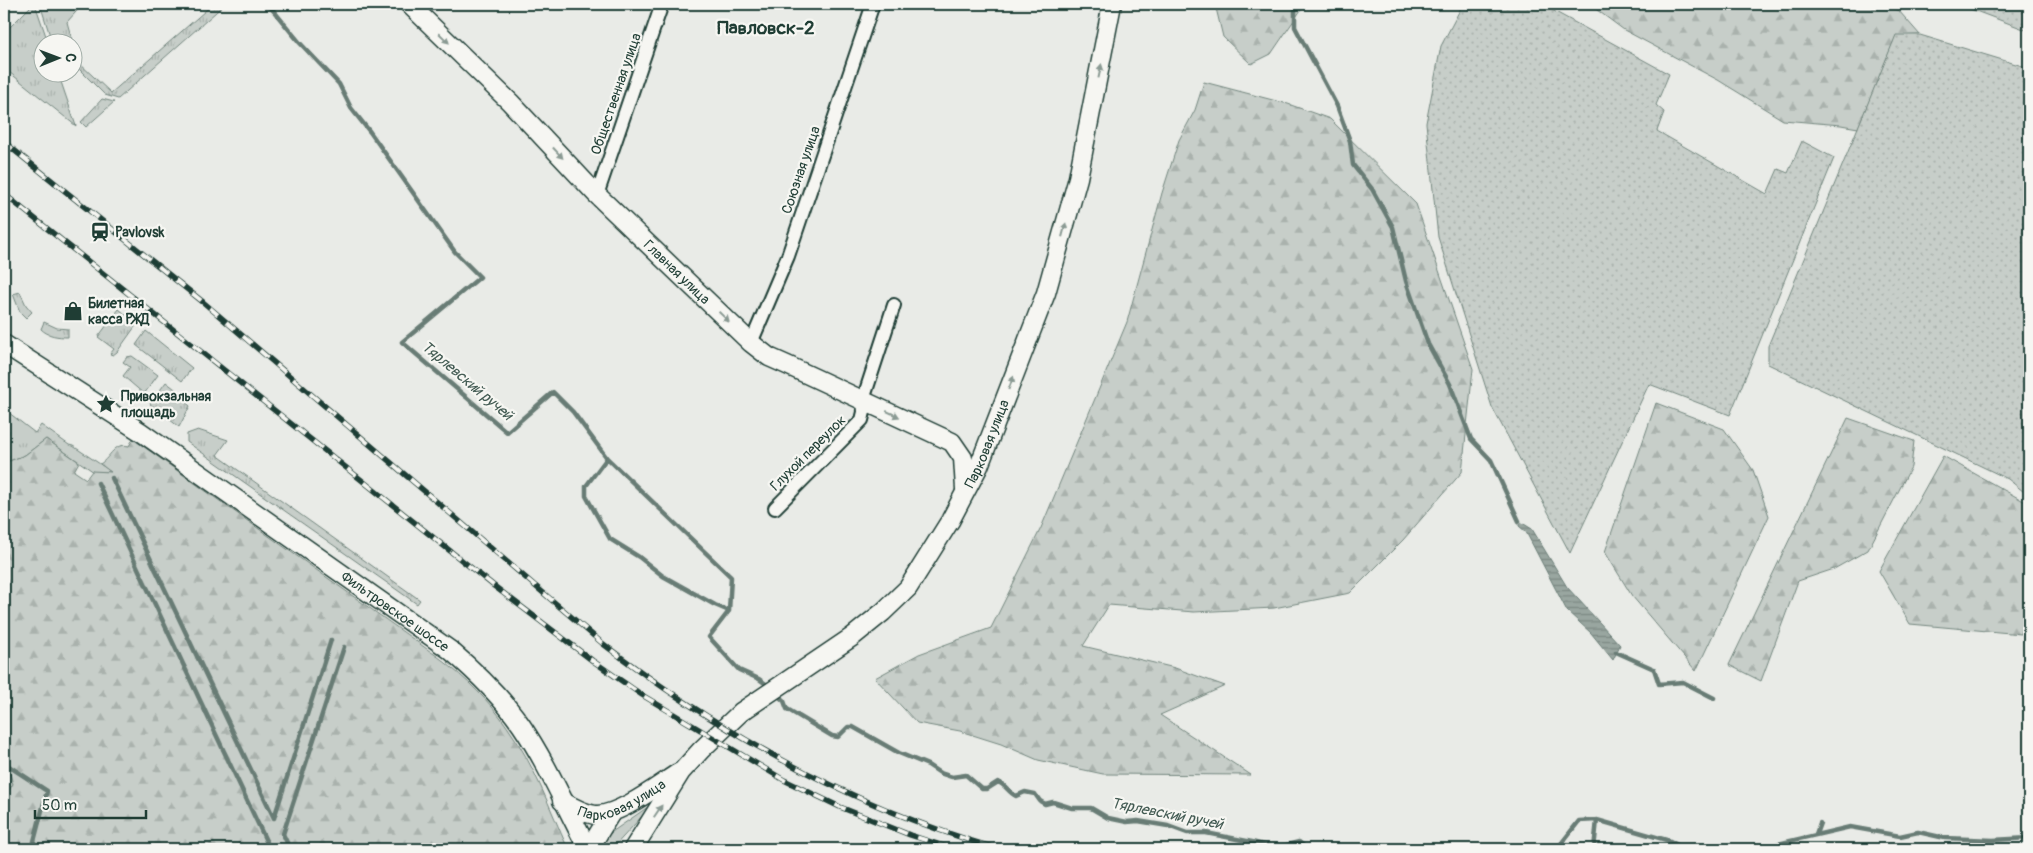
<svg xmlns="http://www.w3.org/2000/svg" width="2033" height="853" font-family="Pangolin,sans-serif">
<defs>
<pattern id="grass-tufts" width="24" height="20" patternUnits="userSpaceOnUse" patternTransform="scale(1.25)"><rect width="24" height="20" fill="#c7cec9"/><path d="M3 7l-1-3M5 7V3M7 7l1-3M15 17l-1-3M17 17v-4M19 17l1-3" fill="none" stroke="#aab2ad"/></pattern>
<pattern id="forest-firs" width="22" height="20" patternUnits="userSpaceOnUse" patternTransform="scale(1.25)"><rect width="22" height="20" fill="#c7cec9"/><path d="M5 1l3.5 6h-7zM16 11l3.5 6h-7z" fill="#aab2ad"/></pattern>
<pattern id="park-dots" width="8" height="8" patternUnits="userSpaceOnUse" patternTransform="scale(1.25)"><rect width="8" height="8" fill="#c7cec9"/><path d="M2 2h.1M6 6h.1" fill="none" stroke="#aab2ad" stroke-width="1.8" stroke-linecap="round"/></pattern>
<pattern id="water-rules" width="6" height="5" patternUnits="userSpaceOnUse" patternTransform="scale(1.25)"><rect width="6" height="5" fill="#99a6a0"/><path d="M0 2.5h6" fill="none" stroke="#7c8883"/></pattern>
</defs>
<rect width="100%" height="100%" fill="#e9ebe7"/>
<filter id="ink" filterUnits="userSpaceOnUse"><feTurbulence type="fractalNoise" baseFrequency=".02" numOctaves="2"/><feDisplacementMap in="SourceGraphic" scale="10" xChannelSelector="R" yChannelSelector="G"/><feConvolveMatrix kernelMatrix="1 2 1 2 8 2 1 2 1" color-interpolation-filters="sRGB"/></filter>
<g filter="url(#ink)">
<path fill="url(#grass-tufts)" stroke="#73867e" d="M33 4H35L48 42H42V72L58 73 76 126 4 68V33Z
M40 4H83L67 22 78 62 111 93 213 4H225L118 99 105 95 76 66 73 69 72 42H52Z
M102 99 114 102 86 127 81 122Z
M20 292 26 305 32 312 26 318 20 312 13 294Z
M119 309 137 324 117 352 113 355 110 354 114 349 98 337Z
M44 322 57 328 68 329V337C58 337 48 336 41 329Z
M146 331 192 368 182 381 136 345Z
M132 356 158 375 144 394 123 376 130 367 123 362 127 357Z
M166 382 179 392 182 399 190 406 179 427 150 404Z
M4 409 35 433 41 425 69 445 73 446 112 472H94L46 439 25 455 4 463Z
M198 430 228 440 217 455 420 600 417 604 187 442V434Z
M4 763 8 767 13 784 9 791 4 793Z
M655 802 612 849H608L603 846 604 838 609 834Z"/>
<path fill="url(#forest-firs)" stroke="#73867e" d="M1215 4H1305L1271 54 1251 64 1223 37Z
M1589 4H1881L1899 11 1920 35 1896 36 1858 128 1841 125 1783 120 1718 80 1624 30Z
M1204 82 1288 104 1330 119 1416 204 1473 369 1462 472 1403 540 1350 593 1274 608 1194 612 1109 605 1083 646 1175 668 1225 686 1160 715 1251 775 1103 774 1038 760 1001 744 960 731 917 723 875 678 919 654 991 628 1041 528 1127 322 1162 193 1179 140 1195 110Z
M1656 403 1724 429 1753 470 1769 516 1696 671 1632 596 1605 552Z
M1848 418 1914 441 1911 467 1868 550 1834 569 1798 581 1761 681 1729 665Z
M46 439 79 462 74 471 86 479 92 471 111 472 100 464C111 457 114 442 129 446L133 439 441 659C466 679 490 701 508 728 534 764 550 809 568 849H4V793L9 790 13 784 8 767 4 763V463L25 455Z
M1943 456 2029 504V612L2021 634 1910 624 1879 571Z"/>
<path fill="url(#park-dots)" stroke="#73867e" d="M1463 4H1541L1669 74 1656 105 1664 112 1657 131 1767 194 1778 169 1788 173 1802 141 1834 158 1730 415 1649 384 1570 553 1492 407 1438 237 1426 123 1441 46Z
M1957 4H2029V31Z
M1896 35H1920L2029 68V496L2008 479 1768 364V346Z"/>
<path fill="url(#water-rules)" stroke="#687c75" d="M1519 521 1532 529 1567 587 1620 645 1613 660 1591 633 1567 611 1526 532 1519 526Z"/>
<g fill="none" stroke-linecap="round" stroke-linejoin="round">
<path stroke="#687c75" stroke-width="4.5" d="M268 4 300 43 339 84 351 108 370 132 455 252 480 277 402 342 507 432 553 392 573 412 607 458 586 486V496L610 539 639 557 663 576 715 605 729 611 709 637 739 670 759 679 770 687
M1295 4V27L1337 106 1350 141 1353 165 1372 189 1393 227 1406 281 1428 344 1450 384 1471 439 1491 460 1519 521
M607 458 731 577 729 611
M112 478 274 818
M98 483 267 843 265 849
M1616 652 1654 669 1659 684 1683 682 1714 698
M775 693 784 701 787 709 832 736 838 737 848 727H853L899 753 928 765 940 773 952 777 966 775 982 789H987L998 782C1005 784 1008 792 1016 796L1025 792 1035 794 1040 801 1045 804 1053 802 1072 808H1091L1108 818 1127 822 1138 821 1168 826 1187 833H1206L1252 842 1275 848 1299 842 1307 849
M4 763 47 791 32 849
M274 818 331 640
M1816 834 1820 823
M290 849 283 834 344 647
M1557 849 1579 821 1597 820 1670 841 1684 849
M1594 849 1597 820
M1749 849 1769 846 1850 827 1900 836 1918 832 1945 838 1993 840 2029 838"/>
<defs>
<path id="minor" d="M597 195 662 4
M751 343 788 256 873 4
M775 508 862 420 864 412 863 400 894 305"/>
<g id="secondary">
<path id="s1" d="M409 4 510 102 597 195 751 343 769 357 787 365 952 442 963 458 965 489"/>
<path id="s2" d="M4 344 141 432 450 650C477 673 501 696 521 725 547 763 566 808 588 849"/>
<path id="s3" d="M562 801C572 807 583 813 595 815 617 817 659 785 678 773"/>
<path d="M589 849 611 813"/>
<path id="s4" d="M633 849 681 772 701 750 741 712 852 637 883 612 908 588 950 521 979 466 1046 293 1078 178 1112 4"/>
</g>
</defs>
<use href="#minor" stroke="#1f3d34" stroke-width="16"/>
<use href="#secondary" stroke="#1f3d34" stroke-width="21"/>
<use href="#minor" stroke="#f6f6f2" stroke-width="12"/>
<use href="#secondary" stroke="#f6f6f2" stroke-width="18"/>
<defs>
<path id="rail" d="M4 142 203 302 602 643C721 734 854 807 998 849
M4 194 494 586 593 661 642 695 784 780 840 807 910 835 953 849"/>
</defs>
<use href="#rail" stroke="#1f3d34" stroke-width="5.5"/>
<use href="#rail" stroke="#f6f6f2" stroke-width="4" stroke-dasharray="11" stroke-linecap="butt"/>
</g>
<defs><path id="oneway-solid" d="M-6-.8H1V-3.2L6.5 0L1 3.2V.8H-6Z" transform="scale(1.25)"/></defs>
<g fill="#8a9a93">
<use href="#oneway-solid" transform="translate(444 38) rotate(44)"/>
<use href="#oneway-solid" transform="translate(1100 71) rotate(-78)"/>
<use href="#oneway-solid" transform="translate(558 153) rotate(47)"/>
<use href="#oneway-solid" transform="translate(1064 230) rotate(-75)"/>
<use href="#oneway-solid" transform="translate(724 317) rotate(44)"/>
<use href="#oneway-solid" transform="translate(1011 383) rotate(-69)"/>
<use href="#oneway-solid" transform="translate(893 414) rotate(25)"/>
<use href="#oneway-solid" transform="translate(658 811) rotate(-56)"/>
</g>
</g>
<defs>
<symbol id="station-bare" viewBox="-9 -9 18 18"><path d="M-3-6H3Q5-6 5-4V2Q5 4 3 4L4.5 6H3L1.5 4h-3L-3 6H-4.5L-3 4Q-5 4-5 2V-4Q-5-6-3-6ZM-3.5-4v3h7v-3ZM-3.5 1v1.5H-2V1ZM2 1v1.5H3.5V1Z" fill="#1f3d34" stroke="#f6f6f2" stroke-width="2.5" paint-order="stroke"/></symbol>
<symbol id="shop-bare" viewBox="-9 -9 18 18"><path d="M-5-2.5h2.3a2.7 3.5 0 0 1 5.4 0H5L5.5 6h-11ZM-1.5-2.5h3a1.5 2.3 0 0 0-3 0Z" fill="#1f3d34" stroke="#f6f6f2" stroke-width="2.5" paint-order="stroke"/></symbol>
<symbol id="sight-bare" viewBox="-9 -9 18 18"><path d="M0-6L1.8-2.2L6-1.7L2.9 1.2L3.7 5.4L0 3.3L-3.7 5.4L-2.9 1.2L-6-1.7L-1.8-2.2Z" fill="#1f3d34" stroke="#f6f6f2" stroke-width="2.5" paint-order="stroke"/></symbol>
</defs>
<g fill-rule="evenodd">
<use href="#station-bare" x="86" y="218" width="28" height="28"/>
<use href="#shop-bare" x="59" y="297" width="28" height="28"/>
<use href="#sight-bare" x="92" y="390" width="28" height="28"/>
</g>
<g text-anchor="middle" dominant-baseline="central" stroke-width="4.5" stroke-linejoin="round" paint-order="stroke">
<g font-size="14" fill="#1f3d34" stroke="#f6f6f2">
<text transform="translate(616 94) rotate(-71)">Общественная улица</text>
<text transform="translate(801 170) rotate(-71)">Союзная улица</text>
<text stroke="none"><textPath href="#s1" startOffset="379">Главная улица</textPath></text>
<text stroke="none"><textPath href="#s4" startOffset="549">Парковая улица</textPath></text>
<text transform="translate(808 453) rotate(-45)">Глухой переулок</text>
<text stroke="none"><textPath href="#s2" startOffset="474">Фильтровское шоссе</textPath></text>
<text stroke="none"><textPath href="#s3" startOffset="66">Парковая улица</textPath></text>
</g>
<g font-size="14" font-weight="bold" fill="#1f3d34" stroke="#f6f6f2" text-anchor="start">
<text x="115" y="232">Pavlovsk</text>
<text x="88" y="303">Билетная<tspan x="88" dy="16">касса РЖД</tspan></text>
<text x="121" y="396">Привокзальная<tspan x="121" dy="16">площадь</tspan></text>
</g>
<g font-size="15" font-style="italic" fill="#445c54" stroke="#f6f6f2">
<text transform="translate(467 381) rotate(40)">Тярлевский ручей</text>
<text transform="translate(1167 814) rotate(11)">Тярлевский ручей</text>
</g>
<g font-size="19" font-weight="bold" fill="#1f3d34" stroke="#f6f6f2">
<text x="766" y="28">Павловск-2</text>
</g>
</g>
<rect width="2033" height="853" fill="none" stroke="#f6f6f2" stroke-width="20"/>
<rect x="10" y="10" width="2013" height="833" fill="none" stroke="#1f3d34" stroke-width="2" filter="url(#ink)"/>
<g transform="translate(58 58) rotate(89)"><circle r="24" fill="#f6f6f2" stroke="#a0aca6"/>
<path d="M0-4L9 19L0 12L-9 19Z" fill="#1f3d34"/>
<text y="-8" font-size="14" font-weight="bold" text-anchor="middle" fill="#1f3d34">С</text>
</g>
<path d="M35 810v8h111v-8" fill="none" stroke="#1f3d34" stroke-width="2.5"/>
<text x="42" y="810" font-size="15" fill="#1f3d34" stroke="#f6f6f2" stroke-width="4" paint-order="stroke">50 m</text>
</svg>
